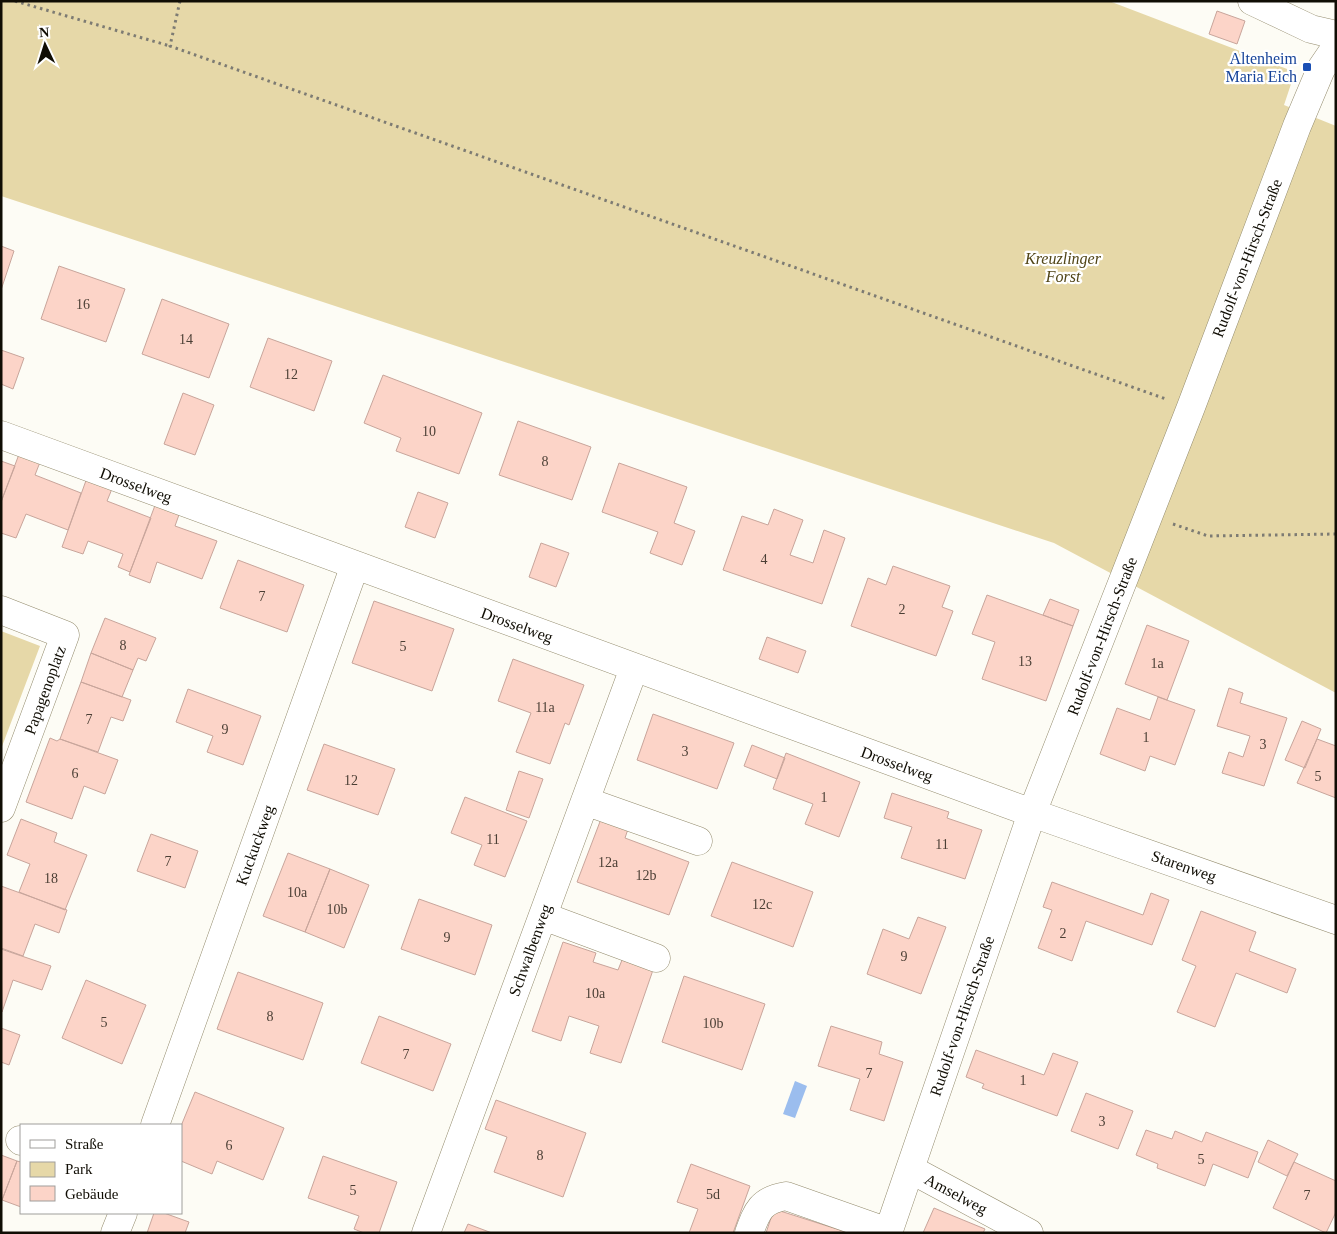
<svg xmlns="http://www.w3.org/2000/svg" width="1337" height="1234" font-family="Georgia,serif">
<rect width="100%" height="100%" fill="#fdfcf5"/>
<path fill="#e6d8a8" d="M1 1H1109L1295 72 1284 105 1336 126V693L1054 543 1 196Z
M1 631 40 646 1 749Z"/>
<path fill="#9bbdee" d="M795 1081 807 1086 795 1118 783 1114Z"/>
<path fill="#fcd4c8" stroke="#c8a59b" d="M1217 11 1245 21 1237 44 1209 34Z
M1 246 14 251 1 290Z
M59 266 125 289 106 342 41 319Z
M162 299 229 324 209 378 142 354Z
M268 338 332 361 314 411 250 387Z
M1 350 24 358 13 389 1 384Z
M383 375 482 413 459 474 396 451 401 438 364 423Z
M183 393 214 405 195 455 164 444Z
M518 421 591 447 572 500 499 475Z
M21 449 42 457 35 475 81 493 68 530 26 514 16 538 1 533V502Z
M1 461 15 466 1 502Z
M619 463 687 487 674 523 695 531 682 565 650 553 658 532 602 512Z
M88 475 114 484 107 501 151 518 130 572 118 567 123 554 88 541 83 554 62 547Z
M418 492 448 503 435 538 405 527Z
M157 500 181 509 175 526 217 541 202 579 157 562 150 583 129 575Z
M774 509 803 520 790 555 813 563 824 530 845 538 822 604 723 570 742 516 768 525Z
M541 543 569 553 556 587 529 577Z
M238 560 304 585 287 632 220 608Z
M893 566 950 586 942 607 953 611 936 656 851 626 868 578 886 585Z
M987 595 1073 626 1046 701 982 679 995 642 972 634Z
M1050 599 1079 610 1073 626 1043 615Z
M374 601 454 629 432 691 352 663Z
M105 618 156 638 146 661 138 658 133 670 91 653Z
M1147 625 1189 641 1167 700 1125 684Z
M767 637 806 651 798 673 759 659Z
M91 653 133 670 122 697 81 682Z
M513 659 584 685 569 725 565 723 550 764 516 752 531 713 498 701Z
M81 682 131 700 123 721 111 717 98 752 60 739Z
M1229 688 1243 693 1240 703 1287 718 1264 786 1222 773 1229 752 1243 757 1250 736 1217 726Z
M188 689 261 716 243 765 207 752 213 736 176 722Z
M1158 697 1195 710 1175 765 1150 756 1145 771 1100 754 1117 708 1150 720Z
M653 714 734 743 717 789 637 760Z
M1302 721 1321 729 1305 768 1285 760Z
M50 738 57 741 60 739 118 760 105 794 84 786 72 819 26 802Z
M1317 739 1336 746V798L1297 783Z
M324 744 395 769 378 815 307 790Z
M752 745 785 758 777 779 744 766Z
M786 753 860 782 839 837 805 824 813 804 773 789Z
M519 771 543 779 529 818 506 810Z
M892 793 949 812 947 818 982 830 965 879 901 858 912 827 884 818Z
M465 797 527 821 505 877 474 865 482 845 451 833Z
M21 819 57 833 54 842 87 855 65 910 19 892 30 864 7 855Z
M601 819 628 829 625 838 689 862 669 915 577 882Z
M151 834 198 851 185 888 137 871Z
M288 853 330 869 305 932 263 916Z
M732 862 813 892 793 947 711 916Z
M330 869 369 885 344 948 305 932Z
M1052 882 1143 915 1151 893 1169 900 1152 945 1086 921 1072 961 1038 948 1052 910 1043 907Z
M1 886 67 910 59 933 35 924 23 956 1 948Z
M419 899 492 925 475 975 401 949Z
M1201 911 1256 932 1249 951 1296 969 1287 993 1236 973 1215 1027 1177 1012 1196 966 1182 960Z
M918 917 946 927 921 994 867 974 883 929 909 939Z
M563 942 596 953 593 962 618 970 622 960 653 970 621 1063 590 1053 599 1026 569 1016 561 1041 532 1031Z
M1 949 51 966 42 990 13 980 2 1012Z
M238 972 323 1003 303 1060 217 1029Z
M684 976 765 1004 742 1070 662 1042Z
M86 980 146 1005 122 1064 62 1038Z
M379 1016 451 1044 433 1091 361 1063Z
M831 1026 882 1042 879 1054 903 1062 884 1121 850 1110 860 1079 818 1066Z
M1 1028 20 1035 9 1065 1 1062Z
M976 1050 1044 1075 1053 1053 1078 1062 1057 1116 982 1088 984 1084 966 1077Z
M195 1092 284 1128 263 1180 217 1161 212 1174 181 1161V1126Z
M1086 1093 1133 1111 1118 1149 1071 1131Z
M496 1100 586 1133 563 1197 494 1172 507 1137 485 1129Z
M1146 1130 1172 1139 1175 1131 1202 1142 1206 1132 1258 1152 1248 1178 1213 1164 1205 1186 1157 1168 1158 1164 1136 1155Z
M1268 1140 1298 1154 1287 1176 1258 1162Z
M1 1155 17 1161 2 1200 1 1199Z
M323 1156 397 1182 379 1233H364L354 1229 359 1216 308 1198Z
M17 1161 21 1162V1207L2 1200Z
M1294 1162 1336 1181V1212L1326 1233 1273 1208Z
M691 1164 750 1186 733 1233H689L698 1209 677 1202Z
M934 1208 985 1229 983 1233H923Z
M774 1209 846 1232 766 1233Z
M154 1213H164L189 1222 185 1233H147Z
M468 1224 492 1233H464Z"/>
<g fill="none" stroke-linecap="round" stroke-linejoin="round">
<defs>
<path id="minor" d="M1252 1 1311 29 1336 35
M1 435 1032 813 1336 920
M1 610 65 635 1 808
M585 801 698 841
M543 916 656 958
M155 1125 355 565
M20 1140 21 1141
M910 1169 1029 1233
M115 1233 123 1213
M426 1233 634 668
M749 1233C757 1211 761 1200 786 1196L888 1232
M888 1233 1032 813 1191 407 1297 126 1321 69 1336 47"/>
</defs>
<use href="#minor" stroke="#948c6e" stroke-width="29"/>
<path stroke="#7d7b73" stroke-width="3" stroke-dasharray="2.5 4" stroke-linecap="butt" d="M15 1 170 46
M180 1 170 46 1166 399
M1173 524 1208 536 1336 534"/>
<use href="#minor" stroke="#fff" stroke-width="28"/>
</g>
<rect fill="#1a4fb4" stroke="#fff" stroke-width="2" x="1302" y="62" width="10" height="10" rx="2.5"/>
<g text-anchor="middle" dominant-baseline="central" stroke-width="4.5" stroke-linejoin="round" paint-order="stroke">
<g font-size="14" fill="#4b3f35">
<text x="83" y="304">16</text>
<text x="186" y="339">14</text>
<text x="291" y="374">12</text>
<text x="429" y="431">10</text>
<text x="545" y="461">8</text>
<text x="764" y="559">4</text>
<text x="262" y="596">7</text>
<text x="902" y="609">2</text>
<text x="123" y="645">8</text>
<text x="403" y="646">5</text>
<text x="1025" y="661">13</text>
<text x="1157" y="663">1a</text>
<text x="545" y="707">11a</text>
<text x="89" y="719">7</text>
<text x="225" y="729">9</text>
<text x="1146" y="737">1</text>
<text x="1263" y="744">3</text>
<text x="685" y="751">3</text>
<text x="75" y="773">6</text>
<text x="1318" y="776">5</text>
<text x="351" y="780">12</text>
<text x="824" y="797">1</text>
<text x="493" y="839">11</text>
<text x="942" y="844">11</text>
<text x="168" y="861">7</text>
<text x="608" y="862">12a</text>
<text x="646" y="875">12b</text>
<text x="51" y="878">18</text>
<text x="297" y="892">10a</text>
<text x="762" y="904">12c</text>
<text x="337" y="909">10b</text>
<text x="1063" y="933">2</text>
<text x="447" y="937">9</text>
<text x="904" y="956">9</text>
<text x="595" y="993">10a</text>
<text x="270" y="1016">8</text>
<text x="104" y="1022">5</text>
<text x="713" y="1023">10b</text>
<text x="406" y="1054">7</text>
<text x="869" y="1073">7</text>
<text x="1023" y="1080">1</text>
<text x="1102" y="1121">3</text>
<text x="229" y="1145">6</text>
<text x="540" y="1155">8</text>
<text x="1201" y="1159">5</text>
<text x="353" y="1190">5</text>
<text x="713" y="1194">5d</text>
<text x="1307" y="1195">7</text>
</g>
<g font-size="16" fill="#164399" stroke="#fff" text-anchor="end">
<text x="1297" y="58">Altenheim<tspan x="1297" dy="18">Maria Eich</tspan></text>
</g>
<g font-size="16" font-style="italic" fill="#514517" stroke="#fff">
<text x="1063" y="258">Kreuzlinger<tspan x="1063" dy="18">Forst</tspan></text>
</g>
<g font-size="16" fill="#100d04" stroke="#fff">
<text transform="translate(1247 258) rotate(-69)">Rudolf-von-Hirsch-Straße</text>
<text transform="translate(136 485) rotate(20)">Drosselweg</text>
<text transform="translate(517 625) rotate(20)">Drosselweg</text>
<text transform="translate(1102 636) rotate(-69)">Rudolf-von-Hirsch-Straße</text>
<text transform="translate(45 690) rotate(-70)">Papagenoplatz</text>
<text transform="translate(897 764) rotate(20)">Drosselweg</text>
<text transform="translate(255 845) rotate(-70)">Kuckuckweg</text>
<text transform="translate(1184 866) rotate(19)">Starenweg</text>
<text transform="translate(530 950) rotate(-70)">Schwalbenweg</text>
<text transform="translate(962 1016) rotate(-71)">Rudolf-von-Hirsch-Straße</text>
<text transform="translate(956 1194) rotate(28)">Amselweg</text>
</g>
</g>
<rect width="1337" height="1234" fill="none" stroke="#100d04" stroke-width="5"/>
<rect x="20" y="1124" width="162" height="90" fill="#ffffff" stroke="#9f9e9b"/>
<rect x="30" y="1140" width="25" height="8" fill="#ffffff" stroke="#9f9e9b"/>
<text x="65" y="1149" font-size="15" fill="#100d04">Straße</text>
<rect x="30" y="1162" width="25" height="15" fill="#e6d8a8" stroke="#9f9e9b"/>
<text x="65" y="1174" font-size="15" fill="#100d04">Park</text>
<rect x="30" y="1186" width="25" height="15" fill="#fcd4c8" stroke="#9f9e9b"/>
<text x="65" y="1199" font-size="15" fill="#100d04">Gebäude</text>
<g transform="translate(45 45) rotate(356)" stroke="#ffffff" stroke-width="4" paint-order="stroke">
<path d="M0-4L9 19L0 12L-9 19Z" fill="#100d04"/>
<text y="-8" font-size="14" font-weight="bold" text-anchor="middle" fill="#100d04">N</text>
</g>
</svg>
